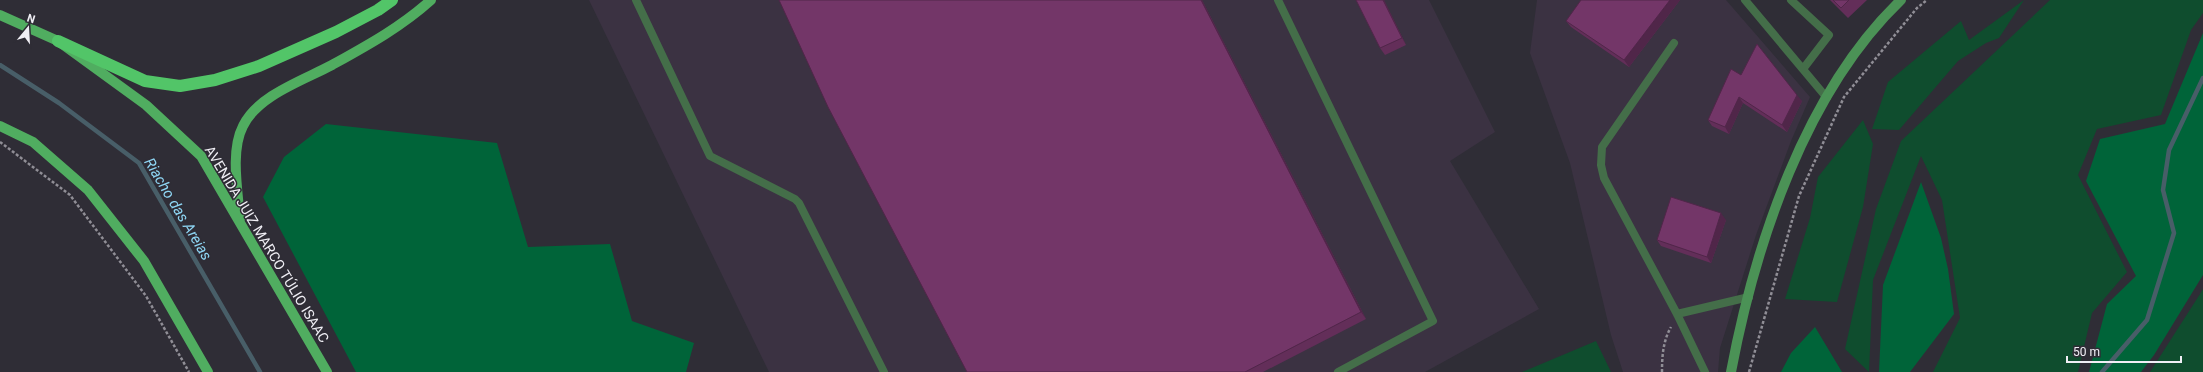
<svg xmlns="http://www.w3.org/2000/svg" width="2203" height="372" font-family="Roboto,sans-serif">
<rect width="100%" height="100%" fill="#2f2d36"/>
<path fill="#3b3242" d="M589 0H1429L1495 132 1450 161 1539 309 1425 372H769Z
M1537 0H1726L1810 97 1791 141 1756 235 1720 348 1718 372H1623L1611 335 1570 163 1530 53Z"/>
<path fill="#0f4d2e" d="M2024 0 1999 38 1986 43 1958 61 1899 130 1872 129 1888 82 1961 21 1969 40Z
M2050 0H2203V13L2191 30 2161 115 2097 129 2078 175 2127 272 2092 313 2078 372H1933L1960 318 1942 200 1921 156 1873 280 1869 372 1845 349 1876 209 1901 141Z
M1863 120 1873 144 1863 207 1837 302 1785 299 1810 218 1818 177Z
M2203 289V372H2150L2200 294Z
M1596 341 1611 372H1522Z"/>
<path fill="#006439" d="M2203 33V275L2154 355 2141 372H2089L2107 304 2136 276 2086 181 2100 139 2165 124Z
M326 124 497 143 528 247 610 244 632 321 694 343 686 372H356L263 197 284 157Z
M1921 182 1941 238 1948 269 1954 314 1910 372H1879L1883 285Z
M1815 327 1842 372H1781L1791 353Z"/>
<g fill="none" stroke-linecap="round" stroke-linejoin="round">
<path stroke="#485e68" stroke-width="4.5" d="M0 65 59 103 139 163 260 372
M2102 372 2147 320 2174 233 2163 190 2169 150 2203 78"/>
<path stroke="#908e96" stroke-width="2.5" stroke-dasharray="3 2" stroke-linecap="butt" d="M0 142 70 195 146 296 189 372
M1662 372C1662 356 1663 341 1671 327
M1749 372 1799 196 1844 97 1917 8 1927 0"/>
<path stroke="#446e49" stroke-width="8" d="M636 0 710 156 795 199 799 203 884 372
M1278 0 1433 321 1338 372
M1745 0 1827 98
M1791 0 1829 35 1803 69
M1674 43 1602 147 1601 165 1604 178 1677 314 1705 372
M1677 314 1749 297"/>
<path stroke="#4b9256" stroke-width="10" d="M1731 372C1755 245 1805 92 1901 0"/>
<path stroke="#50ad60" stroke-width="10" d="M0 15 58 41 146 105 201 156 327 372
M0 126 33 142 88 190 144 261 208 372
M240 219C238 192 230 151 243 126 258 95 304 80 332 65 368 45 401 27 431 0"/>
<path stroke="#52c568" stroke-width="12" d="M58 41 145 81 180 86 215 80 259 66 336 32 378 10 392 0"/>
</g>
<path fill="#632e59" d="M1202 0 1366 319 1263 372H967Z
M1384 0 1406 45 1385 55 1380 48Z
M1680 0 1629 67 1571 27 1566 21Z
M1830 0H1867L1848 18Z
M1741 75 1802 101 1787 132 1743 103 1729 134 1712 126 1708 120Z
M1726 220 1711 263 1661 246 1657 240Z"/>
<path fill="#502649" d="M1201 0H1202L1366 319 1361 312Z
M1383 0H1384L1406 45 1402 38Z
M1670 0H1680L1629 67 1624 60Z
M1797 95 1802 101 1787 132 1782 125Z
M1739 97 1743 103 1729 134 1725 127Z
M1721 213 1726 220 1711 263 1707 257Z"/>
<path fill="#733668" stroke="#502649" d="M779 0H1201L1361 312 1245 372H967L828 107Z
M1356 0H1383L1402 38 1380 48Z
M1581 0H1670L1624 60 1566 21Z
M1833 0H1849L1841 8Z
M1757 44 1797 95 1782 125 1739 97 1725 127 1708 120 1731 69 1741 75Z
M1671 197 1721 213 1707 257 1657 240Z"/>
<g text-anchor="middle" dominant-baseline="central" stroke-width="3" stroke-linejoin="round" paint-order="stroke">
<g font-size="14" fill="#f0eff5" stroke="#2f2d36">
<text transform="translate(267 244) rotate(59)">AVENIDA JUIZ MARCO TÚLIO ISAAC</text>
</g>
<g font-size="15" font-style="italic" fill="#8ed5f3" stroke="#2f2d36">
<text transform="translate(178 209) rotate(59)">Riacho das Areias</text>
</g>
</g>
<g transform="translate(28 28) rotate(18)" stroke="#2f2d36" stroke-width="3" paint-order="stroke">
<path d="M0-3L7 15L0 10L-7 15Z" fill="#f0eff5"/>
<text y="-6" font-size="11" font-weight="bold" text-anchor="middle" fill="#f0eff5">N</text>
</g>
<path d="M2067 356v6h114v-6" fill="none" stroke="#f0eff5" stroke-width="2"/>
<text x="2073" y="356" font-size="12" fill="#f0eff5" stroke="#2f2d36" stroke-width="3" paint-order="stroke">50 m</text>
</svg>
